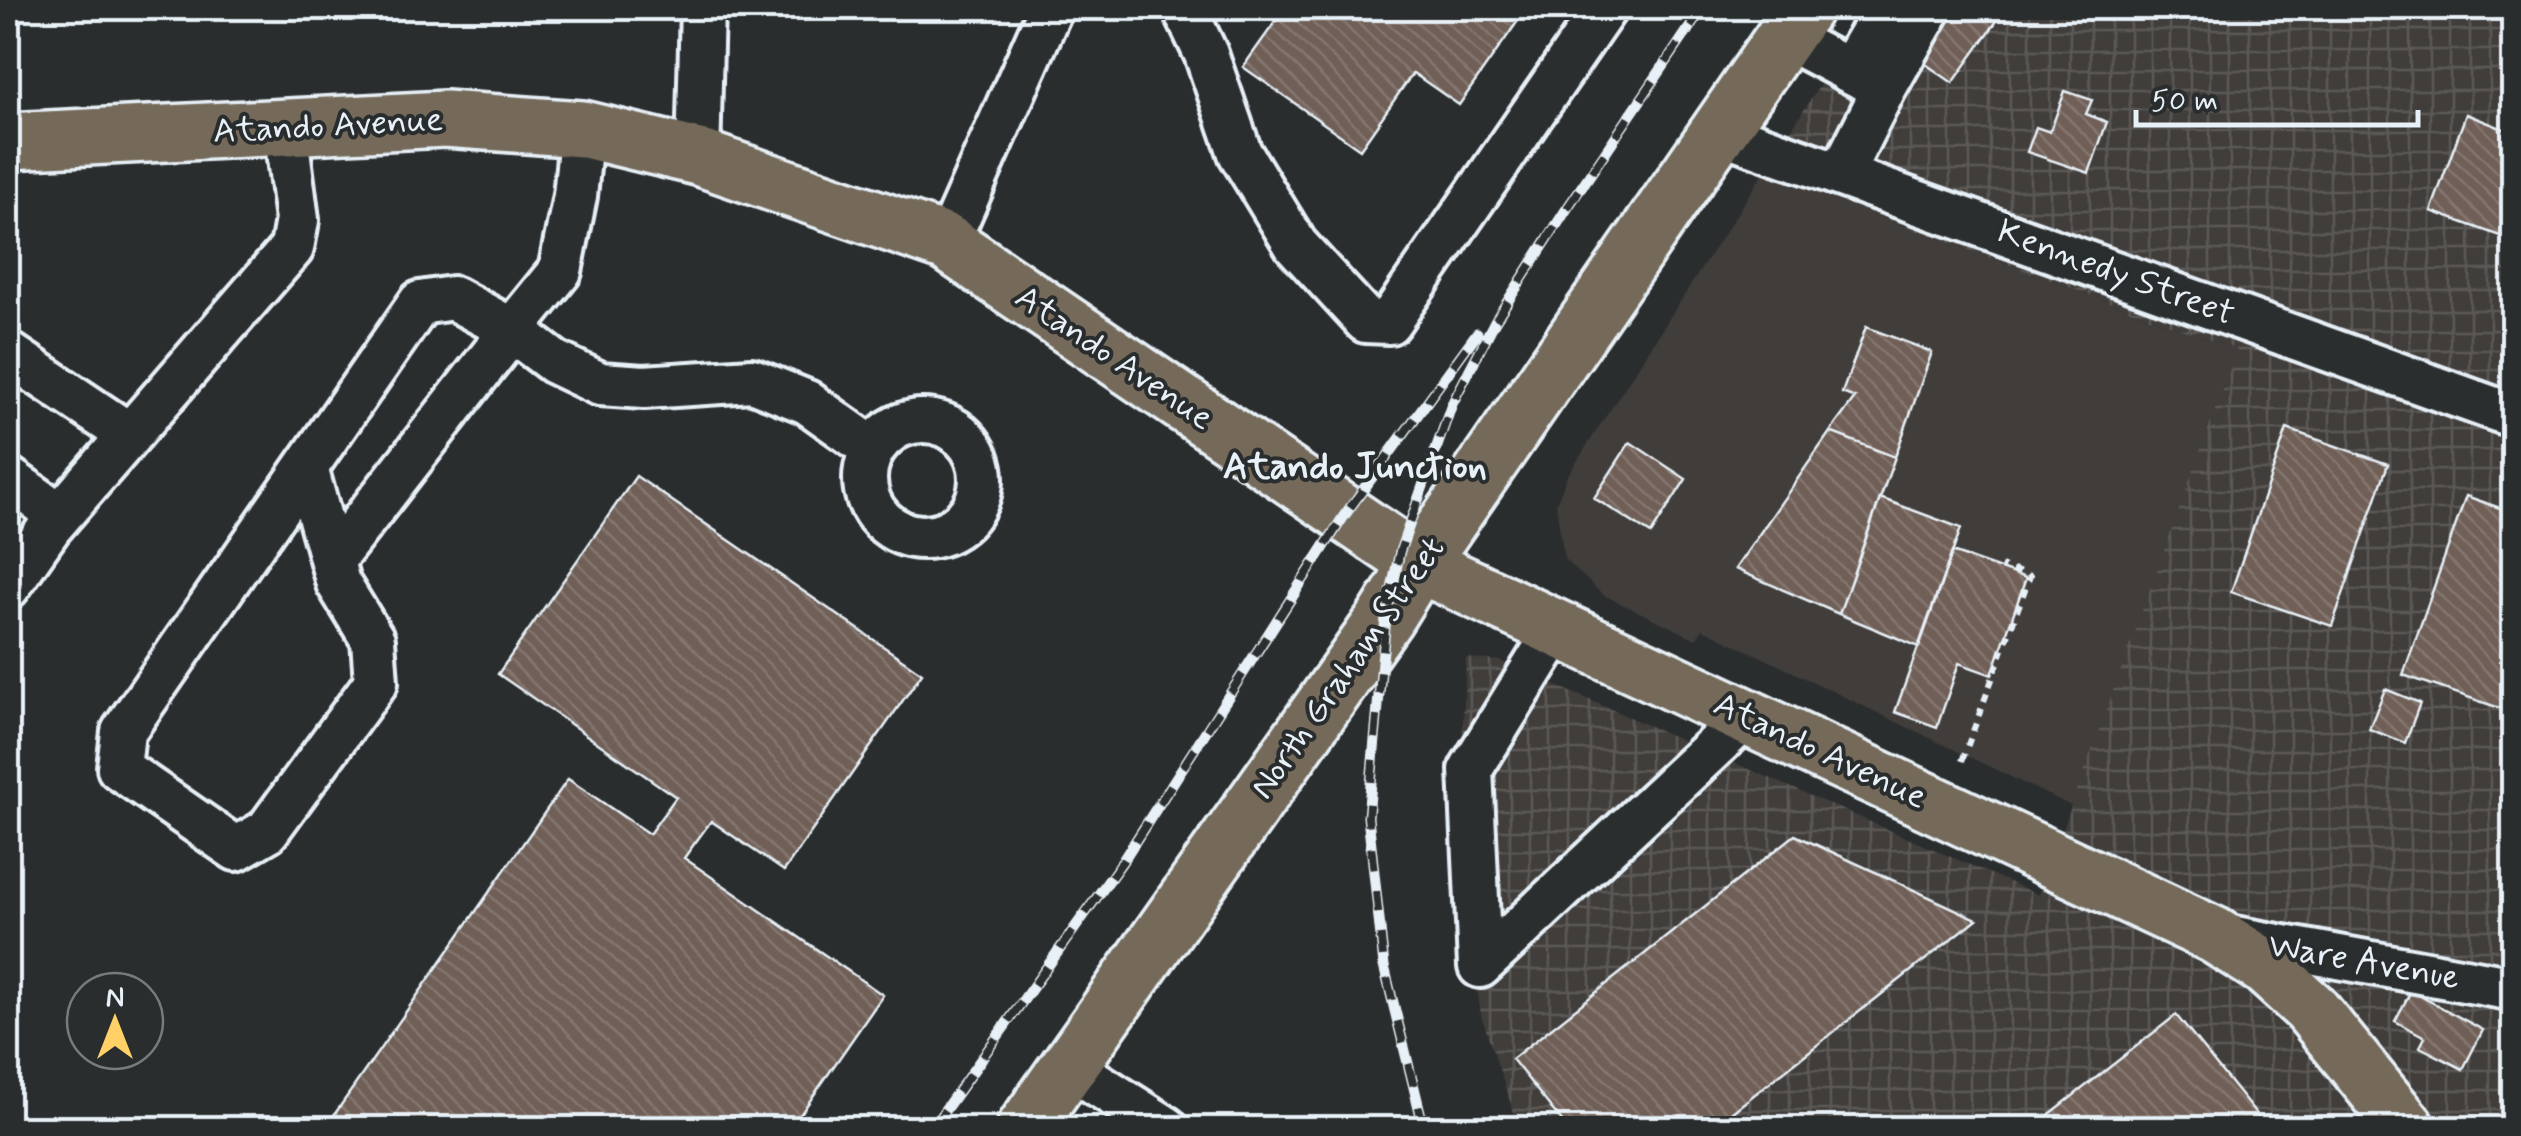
<svg xmlns="http://www.w3.org/2000/svg" width="2521" height="1136" font-family="Mynerve,sans-serif">
<defs>
<pattern id="industrial-grid" width="8" height="8" patternUnits="userSpaceOnUse" patternTransform="scale(2.5)"><rect width="8" height="8" fill="#3f3c3a"/><path d="M0 4h8M4 0v8" fill="none" stroke="#5b5957"/></pattern>
<pattern id="building-back-hatch" width="6" height="6" patternUnits="userSpaceOnUse" patternTransform="scale(2.5)"><rect width="6" height="6" fill="#6f5f56"/><path d="M-1 5l2 2M0 0l6 6M5-1l2 2" fill="none" stroke="#84766f"/></pattern>
</defs>
<rect width="100%" height="100%" fill="#2a2d2e"/>
<filter id="ink" filterUnits="userSpaceOnUse"><feTurbulence type="fractalNoise" baseFrequency=".01" numOctaves="2"/><feDisplacementMap in="SourceGraphic" scale="20" xChannelSelector="R" yChannelSelector="G"/><feConvolveMatrix kernelMatrix="1 2 1 2 8 2 1 2 1" color-interpolation-filters="sRGB"/></filter>
<g filter="url(#ink)">
<path fill="#3f3c3a" d="M1763 173 2238 350 2073 807 1703 629 1696 639 1603 595 1564 559 1556 504 1566 478Z"/>
<path fill="url(#industrial-grid)" d="M1870 8H2513V1128H1519L1481 1015 1457 851 1466 658 1500 661 2039 895 2237 350 1763 173Z"/>
<path fill="url(#building-back-hatch)" stroke="#e8f1f8" stroke-width="2.5" d="M1285 8H1527L1459 105 1413 73 1360 149 1243 67Z
M1952 8H2006L1953 83 1917 58Z
M2065 91 2092 100 2086 114 2107 122 2089 173 2027 152 2036 127 2050 132Z
M2466 114 2514 133V225L2508 239 2431 211Z
M1866 327 1932 352 1895 457 1830 432 1855 398 1842 393Z
M2287 429 2388 464 2332 626 2231 592Z
M1830 432 1895 457 1839 614 1735 569Z
M1630 442 1686 479 1651 534 1594 498Z
M636 476 922 673 784 871 711 821 684 858 883 995 791 1128H325L568 779 649 834 676 797 498 674Z
M2466 496 2514 513V713L2403 675Z
M1880 498 1961 528 1919 647 1839 614Z
M1952 552 2026 578 1992 675 1959 663 1937 727 1895 712Z
M2385 689 2420 703 2405 743 2369 729Z
M1795 835 1977 919 1712 1128H1567L1512 1059Z
M2411 991 2483 1030 2463 1069 2420 1047 2425 1037 2395 1021Z
M2176 1015 2267 1128H2032L2166 1023Z"/>
<g fill="none" stroke-linecap="round" stroke-linejoin="round">
<defs>
<path id="minor" d="M1184 8 1206 54 1240 153 1296 245 1366 321 1389 322 1605 8
M1785 37 1884 89 1930 8
M1849 71 1886 8
M1718 131 2514 416
M698 157 702 8
M1841 174 1884 89
M947 243 1051 8
M8 353 128 434
M865 479a58 58 0 1 1 116 0a58 58 0 1 1-116 0Z
M306 468 338 583 373 640 376 682 267 831 236 849 119 768 123 732 420 303 453 298 512 330 560 271 575 196 582 129
M8 478 60 515
M332 561 512 330 554 362 600 384 644 387 752 380 807 402 873 449
M8 587 50 527 292 248 297 220 285 127
M1558 628 1471 769 1480 966 1746 717
M2229 937 2514 989
M1069 1066 1166 1128"/>
<path id="major" d="M8 141 445 119 582 129 698 157 947 243 1419 564 2214 935 2265 967 2310 1008 2407 1128
M1025 1128 1386 617 1419 564 1804 8"/>
</defs>
<use href="#minor" stroke="#e8f1f8" stroke-width="50"/>
<use href="#major" stroke="#e8f1f8" stroke-width="62"/>
<path stroke="#e8f1f8" stroke-width="6" stroke-dasharray="8 8" stroke-linecap="butt" d="M1962 761 2030 576 2001 566"/>
<use href="#minor" stroke="#2a2d2e" stroke-width="42"/>
<use href="#major" stroke="#746a5a" stroke-width="55"/>
<defs>
<path id="rail" d="M932 1128 1122 862 1344 516 1477 333
M1424 1128 1384 966 1368 817 1386 617 1400 551 1452 404 1495 321 1568 207 1703 8"/>
</defs>
<use href="#rail" stroke="#e8f1f8" stroke-width="11"/>
<use href="#rail" stroke="#2a2d2e" stroke-width="8" stroke-dasharray="22" stroke-linecap="butt"/>
</g>
</g>
<g text-anchor="middle" dominant-baseline="central" stroke-width="8" stroke-linejoin="round" paint-order="stroke">
<g font-size="35" fill="#e8f1f8" stroke="#2a2d2e">
<text transform="translate(328 126) rotate(-3)">Atando Avenue</text>
<text transform="translate(2116 273) rotate(20)">Kennedy Street</text>
<text transform="translate(1114 358) rotate(34)">Atando Avenue</text>
<text transform="translate(1348 668) rotate(-55)">North Graham Street</text>
<text transform="translate(1820 751) rotate(25)">Atando Avenue</text>
<text transform="translate(2364 962) rotate(10)">Ware Avenue</text>
</g>
<g font-size="38" font-weight="bold" fill="#e8f1f8" stroke="#2a2d2e">
<text x="1355" y="467">Atando Junction</text>
</g>
</g>
<rect width="2521" height="1136" fill="none" stroke="#2a2d2e" stroke-width="40"/>
<rect x="20" y="20" width="2481" height="1096" fill="none" stroke="#e8f1f8" stroke-width="4" filter="url(#ink)"/>
<g transform="translate(115 1021)"><circle r="48" fill="#2a2d2e" stroke="#767b7f" stroke-width="2.5"/>
<path d="M0-8L18 38L0 25L-18 38Z" fill="#ffd166"/>
<text y="-15" font-size="28" font-weight="bold" text-anchor="middle" fill="#e8f1f8">N</text>
</g>
<path d="M2136 110v15h282v-15" fill="none" stroke="#e8f1f8" stroke-width="5"/>
<text x="2151" y="110" font-size="30" fill="#e8f1f8" stroke="#2a2d2e" stroke-width="8" paint-order="stroke">50 m</text>
</svg>
